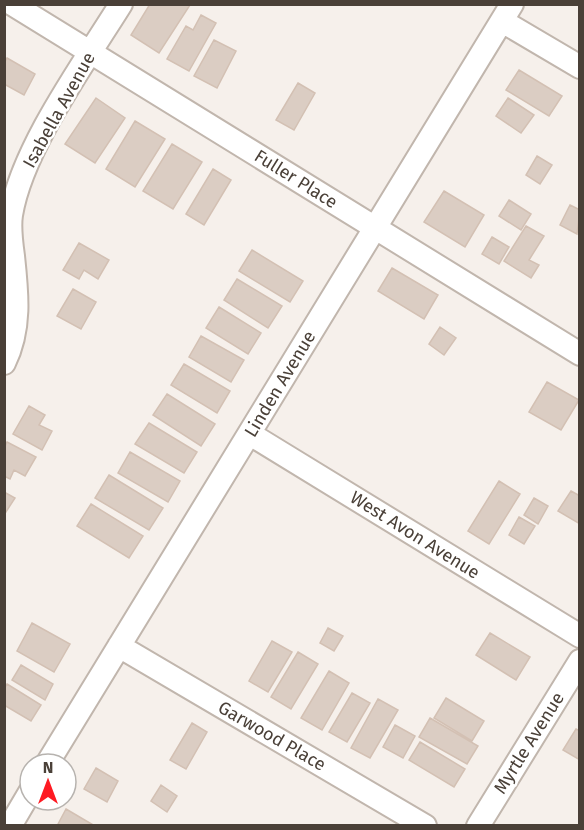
<svg xmlns="http://www.w3.org/2000/svg" width="584" height="830" font-family="'Fira Sans',sans-serif">
<rect width="100%" height="100%" fill="#f6f0eb"/>
<path fill="#dbcdc3" stroke="#d3c0b3" stroke-width="1.5" d="M150 4 190 5 159 53 131 35Z
M201 15 216 23 189 71 167 59 186 26 193 30Z
M214 40 236 51 217 88 194 76Z
M7 58 35 74 24 95 4 84V63Z
M519 70 562 96 549 116 506 90Z
M298 83 315 93 294 130 276 120Z
M96 98 125 118 95 163 65 144Z
M508 98 534 115 521 133 496 116Z
M135 121 165 139 135 187 106 169Z
M172 144 202 162 173 209 143 191Z
M537 156 552 165 540 184 526 175Z
M213 169 231 180 204 225 186 214Z
M444 191 484 215 465 247 424 222Z
M509 200 531 214 521 230 499 216Z
M570 205 580 210 577 234 560 225Z
M526 226 544 236 529 260 539 265 531 278 504 261Z
M492 237 509 247 499 264 482 254Z
M79 243 109 260 98 279 84 270 79 279 63 270Z
M252 250 303 281 290 302 239 271Z
M392 268 438 295 424 319 378 291Z
M237 279 282 306 268 328 224 300Z
M73 289 96 302 81 329 57 316Z
M219 307 261 333 248 354 206 328Z
M440 327 456 338 444 355 429 344Z
M201 336 244 360 231 382 189 357Z
M184 364 230 391 217 413 171 385Z
M547 382 579 400 561 430 529 412Z
M167 394 215 424 201 446 153 415Z
M29 406 45 415 39 425 52 431 42 450 13 434Z
M149 423 197 452 184 473 135 444Z
M7 442 36 457 25 476 14 470 10 479 4 476V448Z
M130 452 180 481 168 502 118 473Z
M109 475 163 508 149 530 95 498Z
M499 481 520 494 489 544 468 531Z
M571 491 580 496V524L558 511Z
M4 492 15 498 4 515Z
M534 498 548 506 538 524 524 515Z
M91 504 143 536 129 558 77 526Z
M519 517 535 526 524 544 509 535Z
M32 623 70 644 54 672 17 651Z
M328 628 343 636 334 651 320 643Z
M490 633 530 657 516 680 476 655Z
M272 641 292 652 268 692 249 681Z
M298 652 318 664 291 709 271 697Z
M21 665 53 684 45 700 12 680Z
M329 671 349 683 322 730 301 718Z
M7 684 41 705 31 721 4 705V689Z
M352 693 370 703 347 742 329 732Z
M446 698 484 721 472 741 434 718Z
M378 699 398 710 370 758 351 748Z
M430 718 478 746 467 764 419 737Z
M192 723 207 732 186 769 170 760Z
M395 725 415 736 403 758 383 747Z
M576 729 580 731V760L563 750Z
M420 742 465 769 454 787 409 760Z
M96 768 118 781 107 802 84 789Z
M161 785 177 796 167 812 151 801Z
M66 809 95 826H57Z"/>
<g fill="none" stroke-linecap="round" stroke-linejoin="round">
<defs>
<path id="minor" d="M12 4 580 354
M502 21 580 67
M4 363C21 329 17 293 13 256 11 242 9 228 11 215 22 148 85 62 121 4
M250 434 580 636
M119 646 425 826
M47 764 512 4
M10 826 30 792
M478 826 580 661"/>
</defs>
<use href="#minor" stroke="#c1b6ad" stroke-width="26"/>
<use href="#minor" stroke="#fff" stroke-width="22"/>
</g>
<g text-anchor="middle" dominant-baseline="central" stroke-width="5" stroke-linejoin="round" paint-order="stroke">
<g font-size="18" fill="#4a4038" stroke="#fff">
<text transform="translate(59 110) rotate(-61)">Isabella Avenue</text>
<text transform="translate(296 179) rotate(32)">Fuller Place</text>
<text transform="translate(280 384) rotate(-59)">Linden Avenue</text>
<text transform="translate(415 535) rotate(32)">West Avon Avenue</text>
<text transform="translate(272 736) rotate(30)">Garwood Place</text>
<text transform="translate(529 743) rotate(-58)">Myrtle Avenue</text>
</g>
</g>
<rect width="584" height="830" fill="none" stroke="#4a4038" stroke-width="12"/>
<g transform="translate(48 782)"><circle r="28" fill="#ffffff" stroke="#b7b3af" stroke-width="1.5"/>
<path d="M0-4.5L10 22L0 15L-10 22Z" fill="#fe1a22"/>
<text y="-9" font-size="16" font-weight="bold" text-anchor="middle" fill="#4a4038">N</text>
</g>
</svg>
